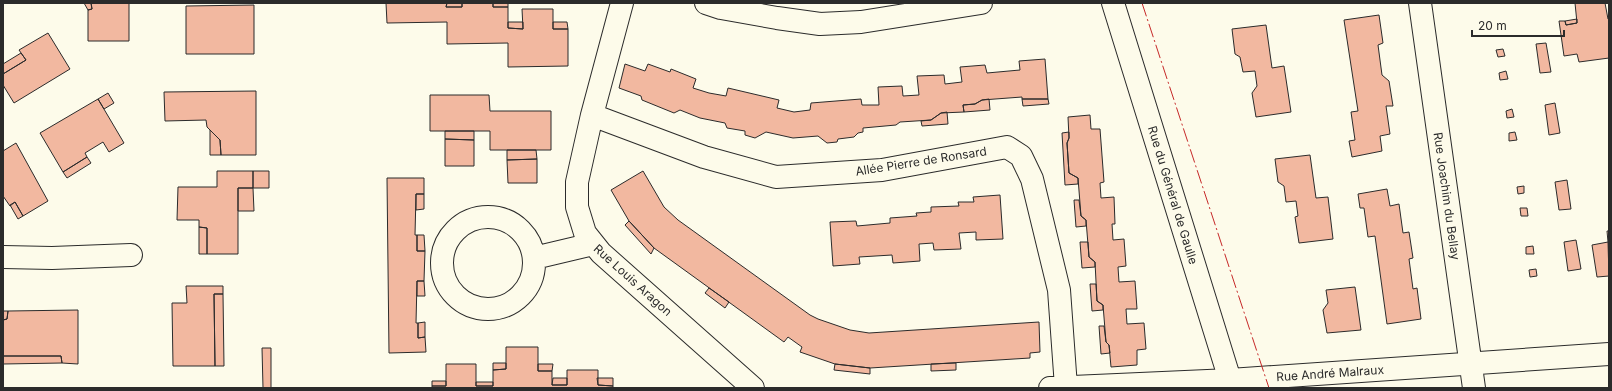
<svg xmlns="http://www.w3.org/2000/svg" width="1612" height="391" font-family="Inter,sans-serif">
<rect width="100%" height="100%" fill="#fdfbea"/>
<path fill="#f2b8a0" stroke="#2b2b2b" d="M84 3H91L92 9 88 10Z
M91 3H129V41H88V10L92 9Z
M386 3H447L446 7H462V3H493V7H508V28L523 29 522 9H553V29H568V66L508 67V43L447 44V22L387 23Z
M447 3H462V7H446Z
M493 3H508V7H493Z
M1575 3H1605L1608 19H1609V58L1579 62 1577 54 1564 56 1559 21H1565L1566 25 1577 23Z
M254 5V54H186V6Z
M1379 15 1383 43 1378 45 1382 75 1389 81 1393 106H1386L1390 134 1380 136 1382 151 1352 157 1349 141 1355 140 1351 112 1358 111 1344 20Z
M1577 19V23L1566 25 1565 21Z
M508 22H523V29L508 28Z
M553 22H567L568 29H553Z
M1266 25 1272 68 1284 66 1291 112 1256 117 1252 93 1257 86 1255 71 1243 72 1240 57 1235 54 1232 29Z
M48 33 70 69 14 103 3 85V74L26 60 19 50Z
M1546 43 1551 72 1540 73 1536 44Z
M1503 49 1505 56 1498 57 1496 50Z
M21 53 26 60 3 74V64Z
M1045 59 1048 99H1022V97L982 100 975 104 963 105 964 112 941 113 931 120 900 122 896 125 863 128V132L858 133 854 137 838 139 837 142 827 143 818 136 793 138 766 132 755 138 745 135V131L727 128 725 123 700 118 680 110 674 113 642 100 641 96 619 88 625 64 645 71 648 64 670 72 671 69 696 79 693 88 709 93 726 96 728 88 779 100 777 108 794 112 810 110 811 103 861 99 862 105H879L878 87 902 86 903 96 919 95 917 76 944 75 945 84 962 82 960 67 985 65 987 73 1020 70 1019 61Z
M1506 71 1508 79 1500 80 1499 73Z
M256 91V155H221L220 140 207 127 206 120 165 121 164 92Z
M108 93 114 103 104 109 98 99Z
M430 95H489L490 111H551V150H490V131H430Z
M98 99 124 143 109 152 103 142 85 153 87 157 63 172 40 133Z
M989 99 990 110 964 112 963 105 975 104 982 100Z
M1022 99H1048L1049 104 1023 106Z
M1555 103 1560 133 1549 135 1545 105Z
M1512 109 1514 117 1507 118 1506 111Z
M947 112 948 124 922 126 921 121 931 120 941 113Z
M1090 115 1091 129H1100L1104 182 1100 183 1101 198 1114 197 1115 224H1112L1113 240 1124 239 1126 266 1118 267 1119 282 1135 281 1137 309H1126L1127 324 1144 323 1146 349 1137 350V365L1111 367 1109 345 1106 342 1103 305 1097 301 1095 262 1089 257 1086 220 1081 216 1078 178 1069 173 1067 143 1069 138 1068 117Z
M210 130 220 140 221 155H210Z
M445 131H474V140L445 139Z
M1069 132V138L1067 143 1069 173 1078 178V184L1065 185 1062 133Z
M1515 132 1517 140 1509 141V133Z
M445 139 474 140V166H445Z
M16 143 48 201 23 216 15 202 10 206 3 196V151Z
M507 150H536L537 159 507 160Z
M1310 155 1316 198 1328 197 1333 239 1299 243 1295 217 1298 216 1296 201 1286 202 1284 186 1278 182 1275 159Z
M87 157 91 163 67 178 63 172Z
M537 159V183H508L507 160Z
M217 171H253V188H238V254H207V228L199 227V220H177L178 187H217Z
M253 171H269V188H253Z
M643 171 664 207 678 220 810 315 818 319 850 330 869 333 1039 322 1040 352 1030 353V358L870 368 835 364 800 352 802 347 788 337 784 342 654 248 629 221 611 190Z
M387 178H424V194H416L415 235H417V251H425L424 281H417L416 323H418V338L425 337 426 352 389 353Z
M1567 180 1571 209 1559 210 1555 182Z
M1524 186V193L1518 194 1517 187Z
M238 188H253L254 211H238Z
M1387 189 1390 206 1399 204 1403 233 1409 232 1413 258 1409 259 1413 289 1417 288 1421 319 1387 324 1375 236 1368 237 1364 208H1360L1358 194Z
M416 194H424V209L416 210Z
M1000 195 1003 239 976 240V232L959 233 961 249 934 250 933 243 919 244 920 261 893 263 892 255 859 257 860 264 833 266 830 222 856 221 857 226 890 223V218L917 216 916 213 931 212V207L959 206 958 202H974L973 197Z
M1074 200H1079L1081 216 1086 220V226L1076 227Z
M15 202 23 216 18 219 10 205Z
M1520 208H1527L1528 216H1521Z
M629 221 654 248 651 254 625 225Z
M199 227 207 228V254H199Z
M1607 231H1609V242H1608Z
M417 235H424L425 251H417Z
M1576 240 1581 269 1568 271 1564 242Z
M1080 242H1088L1089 257 1095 262V267L1082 268Z
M1608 242 1609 276 1597 277 1592 245Z
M1533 246 1534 254H1526V247Z
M1536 269 1537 276 1530 277 1529 270Z
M417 281H424L425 296H417Z
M1090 284H1096L1097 301 1103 305V310L1092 311Z
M186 286H223V294H214L215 366H173L172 303H187Z
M1355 287 1361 330 1327 333 1323 310 1328 303 1326 290Z
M709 288 729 302 725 308 705 293Z
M214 294H223L224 366H215Z
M78 310V364L62 363 61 356H3V320L7 319 8 311Z
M3 311H8L7 319 3 320Z
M425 322V337L418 338V323Z
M1099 326H1104L1106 342 1109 345 1110 353 1101 354Z
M506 347H538V371H552V385H567V370H598V385L613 386V388H432V386H446V364H476V386H493V370L506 369Z
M262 348H271V388H263Z
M3 356H61L62 363 3 364Z
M493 363H506V369L493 370Z
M956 363V370L931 371V364Z
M538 364H553L552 371H538Z
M835 364 870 368V374L834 370Z
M553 378H567V385H552Z
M597 378H613V386L598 385Z
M432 381H446V386H432Z
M476 382H493V386H476Z"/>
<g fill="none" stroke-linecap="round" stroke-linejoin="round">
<defs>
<path id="street" d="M622 3 592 115 577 182V207L585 233 601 253 753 388
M706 3 721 8 777 18 820 24 861 22 981 3
M1113 3 1230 380 1231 388
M1420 3 1474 388
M592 115 704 157 776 177 882 170 1007 147 1021 156 1032 179 1059 290 1066 387
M442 263a46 46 0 1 1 92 0a46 46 0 1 1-92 0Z
M3 257 52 258 131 255
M534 258 593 244
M1050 388 1230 380 1609 354"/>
</defs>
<use href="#street" stroke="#2b2b2b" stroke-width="24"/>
<use href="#street" stroke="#fdfbea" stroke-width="22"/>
<path stroke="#c62828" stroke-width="1" stroke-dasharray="14 3 2 3" stroke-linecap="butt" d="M1142 3 1269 388"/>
</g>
<g text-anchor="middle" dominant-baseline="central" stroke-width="3" stroke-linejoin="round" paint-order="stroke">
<g font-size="12" fill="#2b2b2b" stroke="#fdfbea">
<text transform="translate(921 161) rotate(-9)">Allée Pierre de Ronsard</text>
<text transform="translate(1173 195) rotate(73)">Rue du Général de Gaulle</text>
<text transform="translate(1447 196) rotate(82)">Rue Joachim du Bellay</text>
<text transform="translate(633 280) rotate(42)">Rue Louis Aragon</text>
<text transform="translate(1330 373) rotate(-4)">Rue André Malraux</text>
</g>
</g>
<rect width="1612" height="391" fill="none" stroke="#2b2b2b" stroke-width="8"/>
<path d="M1472 30v6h92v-6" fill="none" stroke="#2b2b2b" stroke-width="2"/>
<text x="1478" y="30" font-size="12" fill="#2b2b2b" stroke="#fdfbea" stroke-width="3" paint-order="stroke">20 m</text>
</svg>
